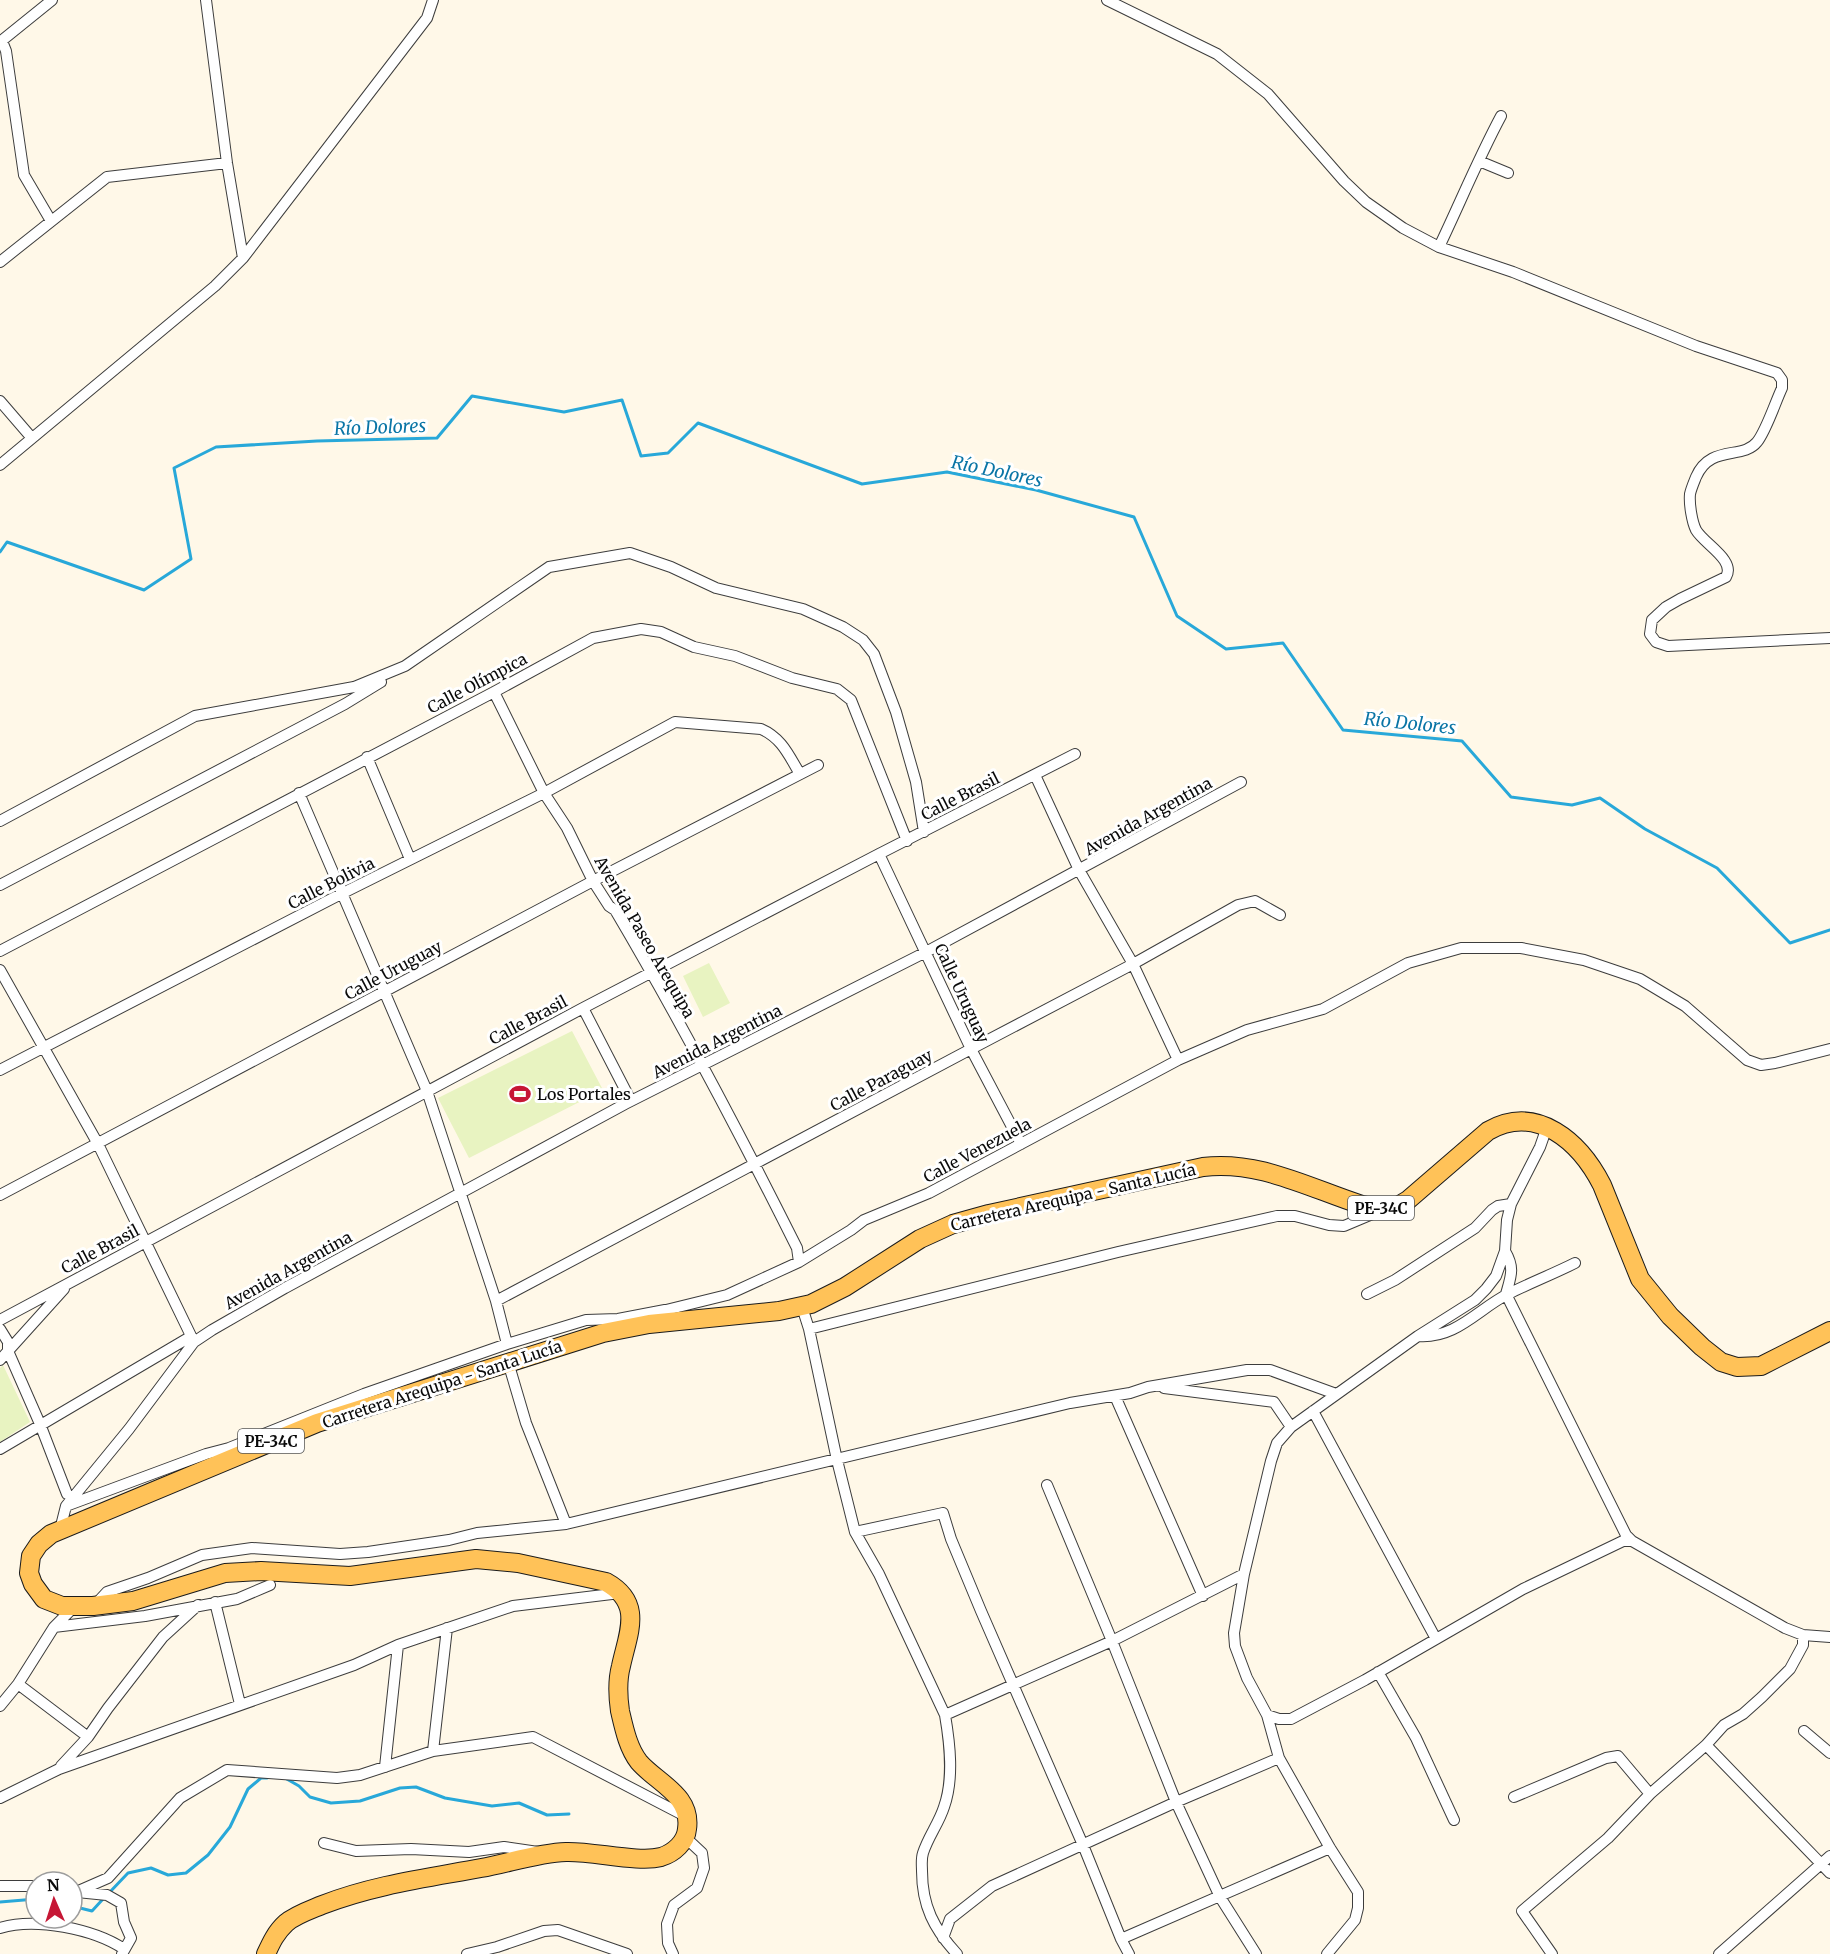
<svg xmlns="http://www.w3.org/2000/svg" width="1830" height="1954" font-family="Merriweather,serif">
<rect width="100%" height="100%" fill="#fff8e8"/>
<path fill="#e8f3c1" d="M709 963 730 1003 703 1017 683 976Z
M572 1031 603 1090 469 1158 438 1098Z
M3 1365 30 1422 0 1442V1368Z"/>
<g fill="none" stroke-linecap="round" stroke-linejoin="round">
<path stroke="#28a8d9" stroke-width="3" d="M0 552 7 542 144 590 191 559 174 468 216 447 317 441 437 438 472 396 564 412 622 400 641 456 668 453 698 423 862 484 947 472 1036 490 1134 517 1177 616 1226 649 1283 643 1343 730 1462 741 1511 797 1572 805 1600 798 1645 829 1717 868 1790 943 1830 930
M285 1778 299 1786 310 1797 331 1803 360 1801 400 1788 416 1787 445 1798 492 1806 519 1803 547 1815 569 1814
M108 1894 128 1873 151 1868 168 1875 186 1873 208 1855 230 1827 248 1789 261 1778H267
M0 1902 36 1899
M72 1906 92 1911 103 1899"/>
<defs>
<path id="street" d="M206 0 227 163 243 258
M1107 0 1217 54 1268 94 1344 181 1366 202 1403 228 1439 247 1513 272 1696 346 1777 373 1782 380V388C1775 403 1766 431 1757 442 1743 460 1710 444 1696 477 1694 482 1691 489 1690 494 1689 504 1692 522 1696 530 1704 544 1736 560 1726 577L1680 599 1666 607 1652 620 1650 634 1656 642 1668 646 1830 638
M2 41 6 51 24 175 51 221
M0 42 52 0
M1479 161 1508 173
M1439 247C1460 203 1478 159 1501 116
M0 262 107 177 227 163
M0 401 31 437
M0 465 215 286 243 258 427 18 433 0
M494 692 544 793 567 828 593 881 609 906 615 910C680 1020 740 1134 797 1248L799 1262
M367 757 410 859
M1035 775 1079 870 1133 964 1178 1060
M299 793 427 1091 496 1301 507 1344
M0 821 195 716 354 687 405 666 549 567 630 553 671 567 716 588 803 609 843 627 863 640 874 654 896 712 916 782 924 832
M879 854 971 1049 1021 1144
M0 885 345 704 381 682
M0 951 494 692 593 638 641 629 661 632 694 647 735 656 792 678 837 689 851 700 907 841
M0 970 98 1144 194 1342
M583 1008 631 1101
M0 1070 341 894 544 793 675 722 761 729C782 738 789 756 800 774
M1547 1127 1540 1147 1511 1204 1507 1220 1505 1251 1496 1276 1486 1289 1475 1300 1418 1336 1291 1427 1277 1443 1271 1461 1244 1574 1234 1633 1235 1646 1247 1678 1267 1715 1279 1719H1291L1365 1680 1523 1589 1623 1541H1632L1785 1628 1803 1635 1830 1637
M0 1195 593 881 818 765
M1505 1251C1515 1268 1511 1276 1506 1294L1626 1535 1632 1541
M1367 1294 1395 1280 1475 1228 1492 1210 1498 1206 1511 1204
M496 1301 971 1049 1133 964 1238 905 1255 901 1280 915
M802 1307 809 1329 837 1460 855 1532 879 1574 945 1715C950 1744 954 1779 944 1807 939 1823 928 1837 923 1853 921 1859 922 1866 922 1871 922 1906 934 1929 957 1954
M0 1320 583 1008 879 854 1075 754
M651 1322 666 1310 727 1295 799 1262 851 1230 864 1220 929 1193 1178 1060 1247 1030 1323 1009 1408 963 1461 948H1521L1584 960 1640 979 1685 1006 1747 1060 1761 1065 1775 1063 1830 1049
M0 1329 8 1342V1351L40 1424 67 1494
M809 1329 1118 1252 1277 1216H1295L1329 1225 1344 1226 1382 1210
M1418 1336C1456 1339 1478 1309 1508 1294 1530 1283 1553 1274 1575 1263
M0 1360 64 1289
M508 1362 526 1423 566 1524
M1164 1388 1274 1402 1291 1427
M1115 1396 1203 1596
M1313 1411 1436 1639
M0 1449 190 1337
M1047 1485 1112 1641 1176 1802 1220 1897 1256 1954
M66 1506 206 1454 229 1448 364 1394 507 1344 586 1320 618 1319 665 1310
M60 1530 66 1506 129 1429 194 1342 212 1330 285 1288 625 1104 926 952 1241 782
M855 1532 943 1513 951 1539 981 1611 1083 1845 1121 1939 1129 1954
M215 1602 240 1704
M94 1606 107 1592 148 1578 202 1555 252 1548 340 1554 368 1552 449 1540 477 1533 566 1524 1070 1403 1130 1393 1148 1387 1247 1370H1270L1336 1394
M54 1627 145 1616 237 1599 270 1585
M1378 1672 1416 1738 1454 1820
M18 1684 88 1737
M0 1706 18 1684 54 1627 74 1607
M945 1715 1112 1641 1244 1574
M1267 1715 1279 1758 1330 1848 1358 1892V1908L1355 1920 1327 1954
M1804 1731 1830 1753
M1706 1745 1830 1873
M433 1751 447 1628
M61 1766 88 1737 108 1708 163 1637 198 1605
M385 1767 398 1645
M1514 1797 1606 1758 1618 1756 1650 1794
M0 1798 59 1769 354 1665 398 1645 513 1606 620 1593
M324 1843 356 1851 411 1849 469 1852 504 1847 538 1852
M0 1886H36
M76 1892 108 1878 180 1798 227 1770 337 1778 360 1775 433 1751 533 1737 687 1817
M77 1892 107 1895 121 1903 124 1922 131 1938 122 1954
M0 1928C35 1917 94 1929 124 1949
M943 1938 950 1919 992 1886 1176 1802 1279 1758
M1121 1939 1330 1848
M467 1954 497 1947 544 1931 558 1930 627 1954
M673 1954 668 1943 667 1924 674 1905 697 1888 704 1868 702 1853 686 1838
M1552 1954 1522 1911 1608 1838 1650 1794 1706 1745 1724 1725 1743 1714 1762 1697 1790 1669 1803 1645V1635
M1719 1954 1830 1856"/>
<path id="primary" d="M266 1954C271 1943 276 1932 286 1923 295 1915 310 1910 322 1905 373 1885 427 1878 481 1868 509 1863 538 1853 566 1852 593 1851 638 1863 661 1857 674 1853 686 1842 687 1829 692 1795 657 1783 639 1762 628 1748 624 1728 620 1711 618 1697 617 1681 621 1666 628 1633 644 1603 606 1582L518 1563 476 1559 350 1576 261 1571 225 1573 133 1601 93 1606H62L44 1599 33 1584 29 1573 31 1556 39 1544 51 1534 317 1423 603 1333 649 1324 779 1311 811 1304 845 1287 920 1239 953 1224 989 1214 1203 1167C1259 1160 1309 1188 1362 1205L1384 1209 1398 1206 1408 1200 1488 1131C1537 1103 1580 1142 1602 1185L1640 1279 1670 1316 1702 1347 1721 1362 1737 1367 1761 1366 1830 1331"/>
</defs>
<use href="#street" stroke="#3d3d3d" stroke-width="12"/>
<use href="#primary" stroke="#1b1b1b" stroke-width="20"/>
<use href="#street" stroke="#fff" stroke-width="10"/>
<use href="#primary" stroke="#ffc258" stroke-width="18"/>
</g>
<defs>
<symbol id="stadium-bare" viewBox="-9 -9 18 18"><path d="M0-5a6.5 5 0 1 0 0 10a6.5 5 0 1 0 0-10ZM-3.5-1.8h7v3.6h-7Z" fill="#c61735" stroke="#fff" stroke-width="2.5" paint-order="stroke"/></symbol>
</defs>
<g fill-rule="evenodd">
<use href="#stadium-bare" x="505" y="1079" width="30" height="30"/>
</g>
<g text-anchor="middle" dominant-baseline="central" stroke-width="6" stroke-linejoin="round" paint-order="stroke">
<g fill="#fff" stroke="#545454" stroke-width="1.5">
<rect x="1348" y="1196" width="66" height="24" rx="4.5"/>
<rect x="238" y="1429" width="66" height="24" rx="4.5"/>
</g>
<g font-size="15" font-weight="bold" fill="#0a0a0a">
<text x="1381" y="1208">PE-34C</text>
<text x="271" y="1441">PE-34C</text>
</g>
<g font-size="16" fill="#0a0a0a" stroke="#fff">
<text transform="translate(477 683) rotate(-28)">Calle Olímpica</text>
<text transform="translate(960 796) rotate(-27)">Calle Brasil</text>
<text transform="translate(1148 816) rotate(-29)">Avenida Argentina</text>
<text transform="translate(331 883) rotate(-27)">Calle Bolivia</text>
<text transform="translate(645 937) rotate(60)">Avenida Paseo Arequipa</text>
<text transform="translate(393 970) rotate(-28)">Calle Uruguay</text>
<text transform="translate(962 993) rotate(65)">Calle Uruguay</text>
<text transform="translate(528 1020) rotate(-28)">Calle Brasil</text>
<text transform="translate(717 1041) rotate(-27)">Avenida Argentina</text>
<text transform="translate(881 1080) rotate(-28)">Calle Paraguay</text>
<text transform="translate(977 1150) rotate(-28)">Calle Venezuela</text>
<text transform="translate(1073 1197) rotate(-13)">Carretera Arequipa - Santa Lucía</text>
<text transform="translate(100 1249) rotate(-28)">Calle Brasil</text>
<text transform="translate(288 1270) rotate(-29)">Avenida Argentina</text>
<text transform="translate(442 1384) rotate(-18)">Carretera Arequipa - Santa Lucía</text>
</g>
<g font-size="16" fill="#0a0a0a" stroke="#fff" text-anchor="start">
<text x="537" y="1094">Los Portales</text>
</g>
<g font-size="18" font-style="italic" fill="#0a75a6" stroke="#fff">
<text transform="translate(380 427) rotate(-2)">Río Dolores</text>
<text transform="translate(997 471) rotate(12)">Río Dolores</text>
<text transform="translate(1410 723) rotate(6)">Río Dolores</text>
</g>
</g>
<g transform="translate(54 1900) rotate(357)"><circle r="28" fill="#ffffff" stroke="#9d9d9d" stroke-width="1.5"/>
<path d="M0-4.5L10 22L0 15L-10 22Z" fill="#c61735"/>
<text y="-9" font-size="16" font-weight="bold" text-anchor="middle" fill="#0a0a0a">N</text>
</g>
</svg>
